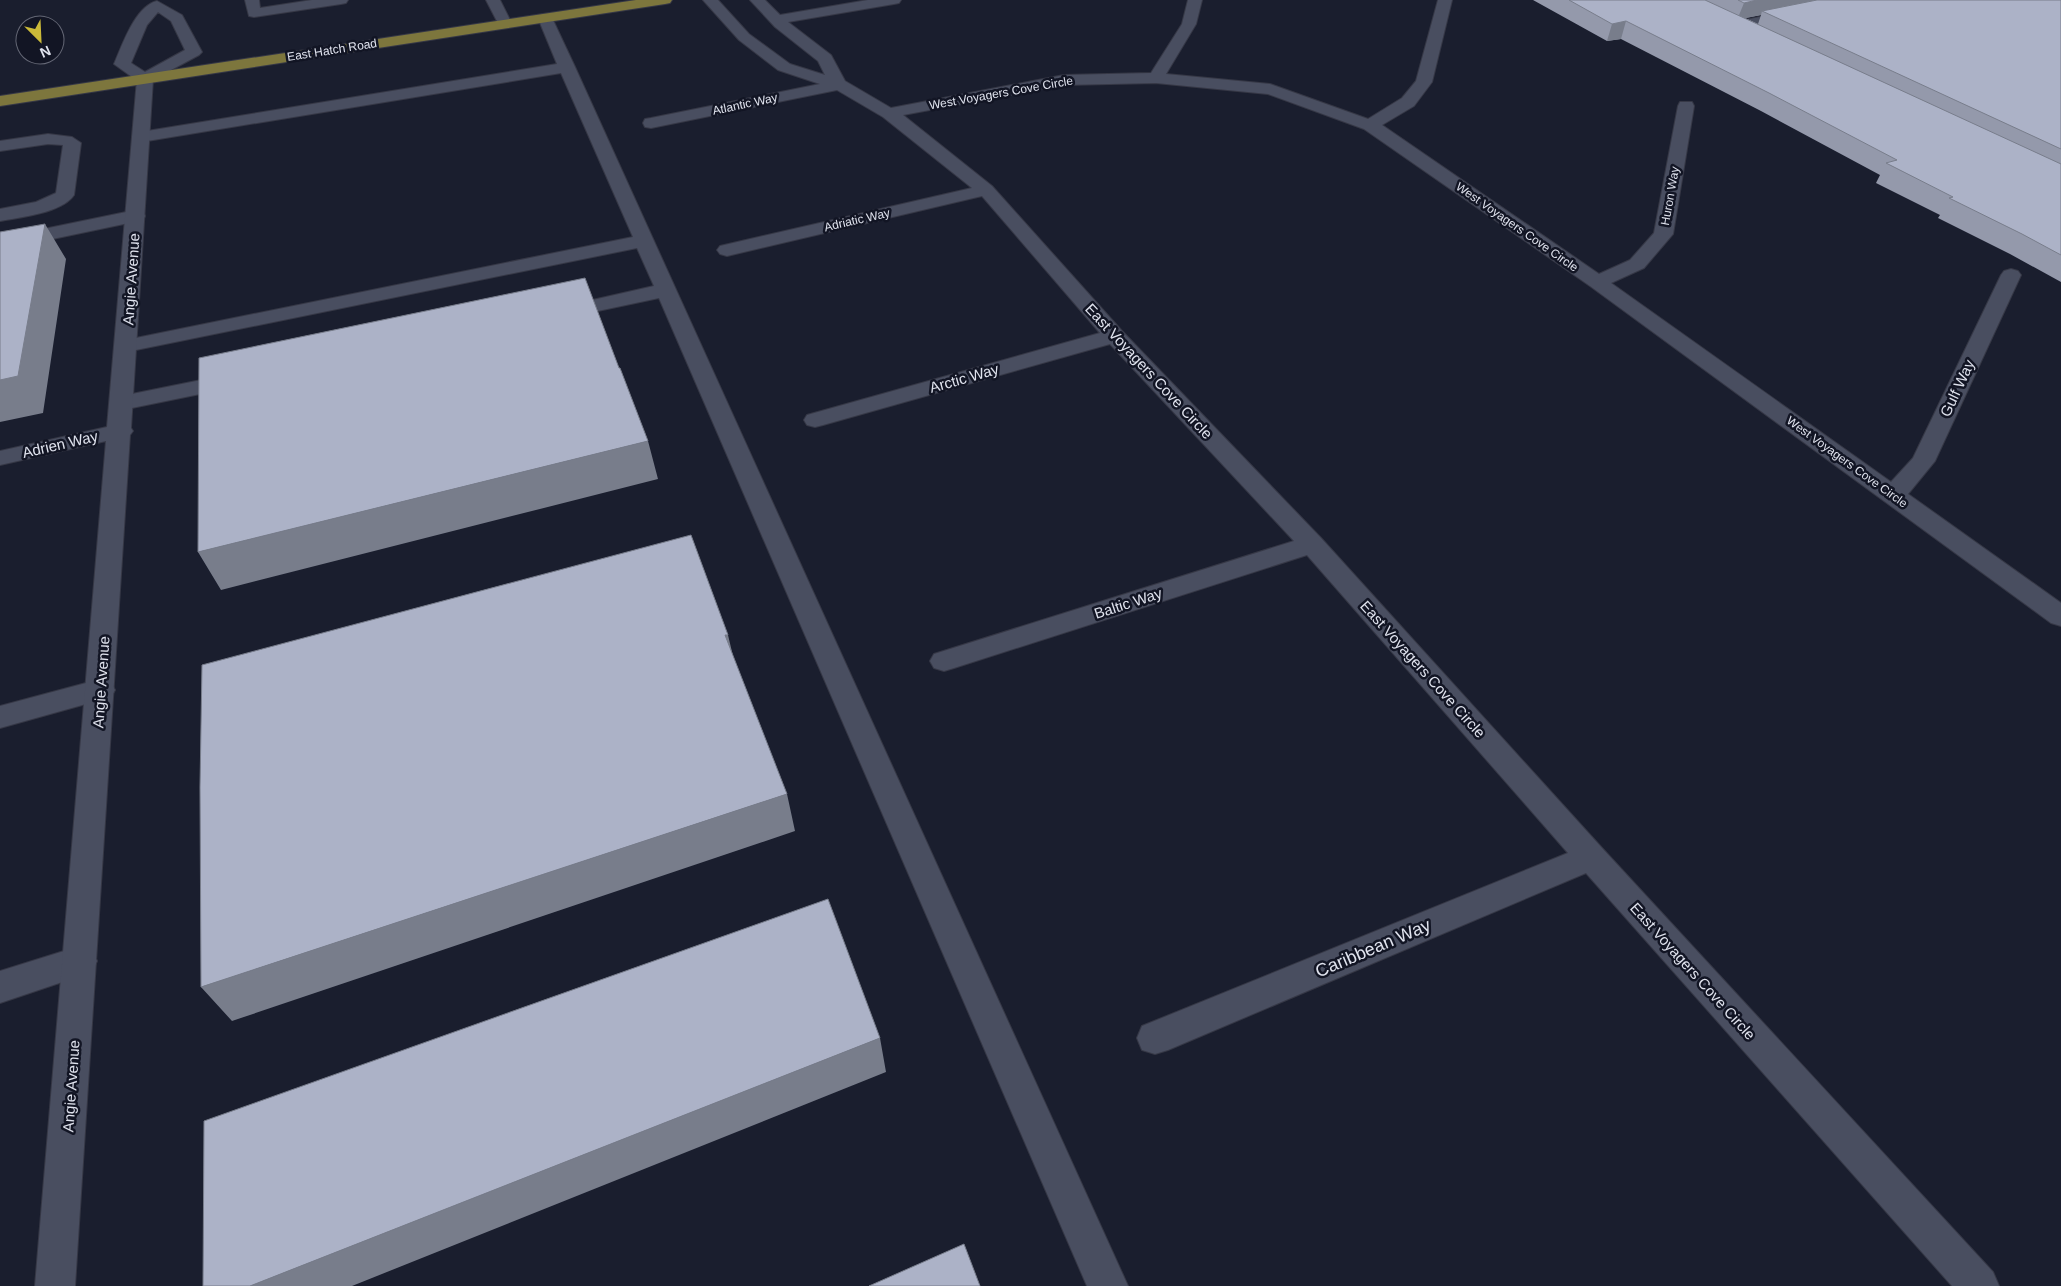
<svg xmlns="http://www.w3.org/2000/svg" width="2061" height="1286" font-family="Helvetica,sans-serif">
<rect width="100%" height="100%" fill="#1a1e2e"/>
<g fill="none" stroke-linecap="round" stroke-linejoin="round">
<defs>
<path id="lane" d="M245 0H259L260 8 312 0H348L346 3 341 4 254 17 249 16Z
M486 0H500L512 24 510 27H500Z
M157 1 182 15 202 52 199 55 145 84 139 82 114 64C122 46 135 6 157 1ZM158 12 171 21 185 50 145 72 131 63 147 25Z
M545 14 550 15 552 18 575 67 1128 1286H1087L659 298 560 319 553 317 550 313 553 309 654 286 637 248 126 352 118 351 115 346 118 341 126 340 633 237 561 73 141 142 135 141 132 137 135 133 141 132 557 64 538 18 540 15Z
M48 134 72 137 81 143 74 195C62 213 21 217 0 221V209L36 202 56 193 63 145 48 144 0 151V141Z
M136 210 143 212 145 216 143 220 0 250V238Z
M236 373 244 375 247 380 244 385 122 410 114 408 111 403 114 398 122 396Z
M101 679 111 683 115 690 111 697 0 728V706Z
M80 946 92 950 97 961 92 972 0 1003V971Z"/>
<path id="street" d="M703 0H718L749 34 790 64 825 75 818 61 775 27 750 0H765L780 15 868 0H901L899 3 894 4 788 22 831 55 845 81 891 108 1064 75 1151 73 1182 24 1188 0H1202L1196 24 1166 74 1270 84 1368 119 1402 98 1416 81 1438 0H1452L1432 82 1414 106 1382 125 1599 274 1630 260 1654 233 1678 106 1680 102H1692L1694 106 1673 234 1644 268 1611 283 1891 482 1913 458 2001 275 2004 271 2011 269 2018 271 2021 275 1935 461 1908 494 2061 603V626L2051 623 1590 286 1364 129 1268 94 1156 83 1064 85 903 115 992 186 1122 331 1321 538 1602 848 1993 1272 1999 1286H1952L1586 873 1168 1050 1155 1054 1142 1050 1137 1038 1142 1026 1568 853 1307 555 954 668 944 671 934 668 930 661 934 654 1294 541 1110 344 823 425 815 427 807 425 804 420 807 415 1100 333 982 196 727 256 720 254 717 250 720 246 972 188 883 117 837 90 651 128 645 127 643 123 645 119 651 118 820 84 778 70 739 40Z
M1842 0H1870L1868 3 1863 4 1735 32 1730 30 1727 27 1730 24 1735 22Z
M145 74 151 76 153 79 131 428 133 431 130 435 75 1286H35L106 441 0 465V451L107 427 137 79 139 76Z"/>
<path id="primary" d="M636 0H672L670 3 665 4 0 106V96Z"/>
</defs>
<use href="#lane" stroke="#363846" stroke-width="2"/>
<use href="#street" stroke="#363846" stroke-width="2"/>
<use href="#primary" stroke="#363846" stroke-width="2"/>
<use href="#lane" fill="#494e60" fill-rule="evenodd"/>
<use href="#street" fill="#494e60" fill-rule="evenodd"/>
<use href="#primary" fill="#7d763d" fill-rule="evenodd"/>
</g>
<path fill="#9499ab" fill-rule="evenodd" d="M1533 0H2061V282L2010 254 1938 218 1940 215 1876 183 1880 175 1761 111 1621 39 1607 41ZM1761 15 1758 24 1745 18Z"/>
<path fill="#787d8b" d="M1757 0H1833L1762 11 1761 15 1737 20 1744 3Z
M1626 21 1621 39 1607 41 1612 24Z
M45 224 66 259 43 413 0 422V380Z
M648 441 658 479 221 590 198 552Z
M725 635H728L737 673Z
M787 794 795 831 232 1021 201 987Z
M880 1038 886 1072 352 1286H250Z"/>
<path fill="#acb2c7" stroke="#787d8b" d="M1569 0H1705L2061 164V255L2022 234 1949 198 1953 197 1886 163 1897 160 1769 93 1626 21 1612 24Z
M1738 0H1757L1744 3Z
M1817 0H2061V149L1762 11Z
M45 224 18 376 0 380V232Z
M585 278 619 368H620L648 441 198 552 199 358Z
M691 535 728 635H725L787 794 201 987 200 787 202 665Z
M828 899 880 1038 250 1286H203L204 1121Z
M964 1244 980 1286H869Z"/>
<g text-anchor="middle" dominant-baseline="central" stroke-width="5" stroke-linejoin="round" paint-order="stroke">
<g font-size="12" fill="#e0e3ee" stroke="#121524">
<text transform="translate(332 50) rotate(-9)">East Hatch Road</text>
<text transform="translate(1001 93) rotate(-10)">West Voyagers Cove Circle</text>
<text transform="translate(745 104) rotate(-12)">Atlantic Way</text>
<text transform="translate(1670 196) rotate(-80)">Huron Way</text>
<text transform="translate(857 220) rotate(-13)">Adriatic Way</text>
<text transform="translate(1517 227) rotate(35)">West Voyagers Cove Circle</text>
<text transform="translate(1847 462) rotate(36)">West Voyagers Cove Circle</text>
</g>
<g font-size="15" fill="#e0e3ee" stroke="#121524">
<text transform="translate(131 279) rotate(-86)">Angie Avenue</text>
<text transform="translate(1149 371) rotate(47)">East Voyagers Cove Circle</text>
<text transform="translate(964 378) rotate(-16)">Arctic Way</text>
<text transform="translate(1957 388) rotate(-65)">Gulf Way</text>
<text transform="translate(60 444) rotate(-13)">Adrien Way</text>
<text transform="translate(1128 603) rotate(-18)">Baltic Way</text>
<text transform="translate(1423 669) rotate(48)">East Voyagers Cove Circle</text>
<text transform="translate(101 682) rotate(-86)">Angie Avenue</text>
<text transform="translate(1693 971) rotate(48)">East Voyagers Cove Circle</text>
<text transform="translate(71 1086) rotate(-86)">Angie Avenue</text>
</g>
<g font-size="18" fill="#e0e3ee" stroke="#121524">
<text transform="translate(1373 948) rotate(-23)">Caribbean Way</text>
</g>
</g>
<g transform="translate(40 40) rotate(156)"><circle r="24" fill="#121524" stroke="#646775"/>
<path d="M0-4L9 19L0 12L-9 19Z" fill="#cbba39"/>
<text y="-8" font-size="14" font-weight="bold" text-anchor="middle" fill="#e0e3ee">N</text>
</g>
</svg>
